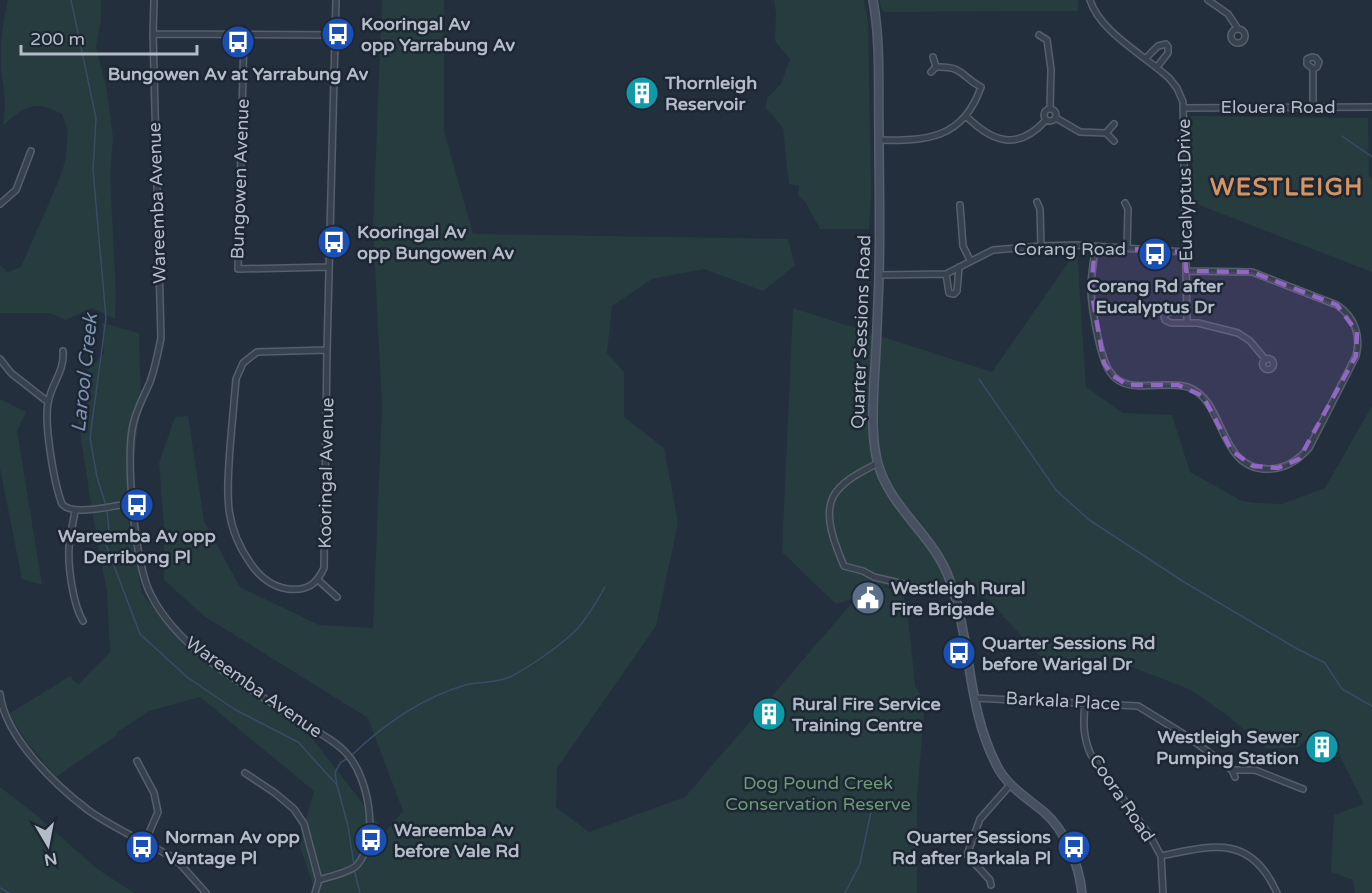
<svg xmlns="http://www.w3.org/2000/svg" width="1372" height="893" font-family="'Varela Round',sans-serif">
<rect width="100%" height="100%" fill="#242f3e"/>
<path fill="#263c3f" d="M8 0H101V20L96 47 107 91 113 137 110 176 116 294 115 319 92 308 66 320 50 313H0V265L8 272 21 267 59 180 66 158 68 131 62 114C34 99 26 106 3 125 7 98 3 90 1 65 0 44 3 21 8 0Z
M382 0H444V131L473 234 788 239 795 265 763 291 704 269 652 279 612 306 607 353 624 372V417L664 448 678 523 656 626 557 768 556 807 589 832 685 797 857 597 836 604 782 552 793 308 992 372 1077 250 1086 387 1123 413 1172 415 1190 472 1242 501 1257 503 1282 504 1325 488 1372 406V893H1355L1353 880 1331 872 1334 815 1364 804 1334 744 1313 733 1298 747 1267 749 1228 716 1191 690 1109 658 1044 661 989 600 964 590 951 595 882 586 904 593V616L908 617 915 685 925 703 917 796V893H316L299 844 314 791 200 697 149 711 116 733 117 735 56 777 26 741 9 714 70 676 78 685 110 652 107 592 93 516 78 419 85 373 104 354 102 323 139 333 141 405 127 511 142 593 168 627 294 715 385 832 403 811 368 718 204 616 164 580V525L159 463 175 417 188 416 204 521 240 587 319 625 373 628 382 406 373 228Z
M774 0H864L868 22 871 194 869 229H820L806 203 798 195 799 186 789 184 783 128 766 108 767 98 781 84 790 59 775 41 776 13Z
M879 0H1078V11L885 12 882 10Z
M1190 116 1368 118 1369 177 1372 178V272L1194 203Z
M0 399 26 412 17 431 42 585 22 579 0 468Z
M0 787 35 814 96 868 134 893H0Z"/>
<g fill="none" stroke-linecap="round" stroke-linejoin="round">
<path stroke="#394c67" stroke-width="1.5" d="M71 0 96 118 93 170 106 318 90 438 97 477 106 506
M1342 136 1372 157
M979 379 1056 490 1088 519 1184 582 1292 646 1325 663 1342 689 1372 706
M107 510 109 531 105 542 140 634 187 677 234 709 298 742 337 785 348 826 354 865
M352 755C383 725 422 698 465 685 479 681 495 684 510 677 528 668 563 644 577 629 588 617 597 601 605 587
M337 785 335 772 341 762 347 759
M354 869 360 893
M0 888 9 893
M845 893 860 864 873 802"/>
<defs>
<path id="street" d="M154 0 153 34 161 338C158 353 155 368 150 382 144 396 136 410 133 425 125 458 135 566 151 595 180 652 248 687 299 720 315 731 335 740 347 754 369 778 380 840 357 865 351 872 328 877 319 880
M1090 0C1100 32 1144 55 1169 78L1177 88 1183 102 1187 322
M1208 0 1228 14 1238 29
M1231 36a7 7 0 1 1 14 0a7 7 0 1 1-14 0Z
M153 34 335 35
M244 35 238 269 328 267
M1039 35 1047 40 1051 69 1050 109
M933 57 936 67
M1146 58 1158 46 1166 44 1168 47V53L1157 67
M1313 107V69L1317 67 1319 62 1316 58 1312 57 1307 59V64L1313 69
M1184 108 1372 107
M1044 115a6 6 0 1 1 12 0a6 6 0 1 1-12 0Z
M966 116C993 143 1018 151 1046 120
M1056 118 1080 132 1106 133 1114 141
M1106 133 1114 124
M879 140C927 141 963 139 981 87 960 76 964 66 936 67L931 72
M1037 202 1040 209 1041 246
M1125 203 1128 209 1127 248
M0 204 16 190 31 151
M960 205 963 246 970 260
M1095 247C1094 261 1091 275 1091 288 1091 306 1100 358 1110 372 1127 397 1163 379 1188 387 1227 401 1217 471 1270 469 1287 468 1298 460 1309 448L1356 356C1361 336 1355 317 1337 305L1252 272 1186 271
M946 274 949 293 954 294 957 291 959 267
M880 275 946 274 993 250 1041 246 1076 245 1185 252
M1187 311 1168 312 1164 317 1165 320 1171 323H1198L1238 333 1250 341 1266 360
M327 350 324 568C316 585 307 591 288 589 272 587 259 576 251 564 223 525 227 493 230 448 232 425 234 402 236 379L243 363 257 352 327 350 336 0
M63 351C65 371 51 384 48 403 44 425 54 483 62 504 73 517 117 505 133 503
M1262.5 364a5.5 5.5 0 1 1 11 0a5.5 5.5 0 1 1-11 0Z
M0 359 11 373 48 402
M878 463C863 471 841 481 833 497 823 517 836 547 844 566L863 571 874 577 938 592 954 591
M75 511C73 523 70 536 69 548 68 567 73 605 83 621
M318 580 337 597
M0 694C5 737 55 785 88 810 113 828 143 841 170 856L181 865 206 893
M974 698 1138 706 1190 738 1232 770 1235 777
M1085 704C1083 723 1083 737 1091 755L1149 834 1161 856 1163 893
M137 761 154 793 158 812 145 842
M1232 770H1255L1303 789
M245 773 275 793 294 809 304 824 319 880 315 893
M1161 856C1213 845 1251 834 1277 893
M991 885 990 880 967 855 980 819 1010 785"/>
<path id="secondary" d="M873 0C881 44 878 90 879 134 879 190 881 246 878 302 877 329 876 356 874 383 873 410 871 437 878 464 891 510 935 536 950 581 972 641 966 707 997 766 1007 786 1027 798 1044 812 1066 831 1079 865 1082 893"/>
</defs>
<use href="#street" stroke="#565f6c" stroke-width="8"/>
<use href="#secondary" stroke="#565f6c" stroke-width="10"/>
<use href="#street" stroke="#38414e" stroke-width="5"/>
<use href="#secondary" stroke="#465061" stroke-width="7"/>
</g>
<path fill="#9266c3" fill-opacity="0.2" stroke="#9266c3" stroke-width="4.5" stroke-dasharray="12 8" stroke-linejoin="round" d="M1095 247 1185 252 1186 271 1252 272 1337 305 1357 332 1356 356 1299 459 1278 468 1253 466 1232 451 1203 396 1178 385H1127L1112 375 1104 363 1091 289Z"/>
<defs>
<symbol id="bus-disc" viewBox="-11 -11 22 22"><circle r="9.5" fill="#1a4fb4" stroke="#1d2633"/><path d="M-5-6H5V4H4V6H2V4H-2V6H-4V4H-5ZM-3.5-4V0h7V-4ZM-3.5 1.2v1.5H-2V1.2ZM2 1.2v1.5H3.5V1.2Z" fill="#fff"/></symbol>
<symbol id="building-disc" viewBox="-11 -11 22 22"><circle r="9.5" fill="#0f9aa8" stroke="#1d2633"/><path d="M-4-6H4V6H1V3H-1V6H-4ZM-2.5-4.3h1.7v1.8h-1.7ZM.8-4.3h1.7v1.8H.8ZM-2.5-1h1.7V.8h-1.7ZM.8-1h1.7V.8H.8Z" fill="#fff"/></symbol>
<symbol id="civic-disc" viewBox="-11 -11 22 22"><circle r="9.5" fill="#5c6f8a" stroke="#1d2633"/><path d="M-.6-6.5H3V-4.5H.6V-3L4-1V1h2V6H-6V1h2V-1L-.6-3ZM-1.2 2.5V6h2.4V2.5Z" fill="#fff"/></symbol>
</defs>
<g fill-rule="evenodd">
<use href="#bus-disc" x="319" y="15" width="38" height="38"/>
<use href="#bus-disc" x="219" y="23" width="38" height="38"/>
<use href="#building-disc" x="623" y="74" width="38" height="38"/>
<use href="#bus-disc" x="315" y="223" width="38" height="38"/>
<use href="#bus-disc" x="1136" y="235" width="38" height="38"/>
<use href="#bus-disc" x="118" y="486" width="38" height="38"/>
<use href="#civic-disc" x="849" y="579" width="38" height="38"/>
<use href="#bus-disc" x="940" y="634" width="38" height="38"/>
<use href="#building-disc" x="750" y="695" width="38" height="38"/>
<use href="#building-disc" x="1303" y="728" width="38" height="38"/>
<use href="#bus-disc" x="352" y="821" width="38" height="38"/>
<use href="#bus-disc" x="123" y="828" width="38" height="38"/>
<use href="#bus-disc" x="1055" y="828" width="38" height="38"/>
</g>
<g text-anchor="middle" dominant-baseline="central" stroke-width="5" stroke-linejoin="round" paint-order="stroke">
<g font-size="18" font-weight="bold" fill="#b4bcc9" stroke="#1d2633" text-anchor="start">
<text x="361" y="24">Kooringal Av<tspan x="361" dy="21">opp Yarrabung Av</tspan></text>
<text x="238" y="74" text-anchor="middle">Bungowen Av at Yarrabung Av</text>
<text x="665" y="83">Thornleigh<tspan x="665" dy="21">Reservoir</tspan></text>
<text x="357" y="232">Kooringal Av<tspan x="357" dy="21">opp Bungowen Av</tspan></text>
<text x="1155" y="286" text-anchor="middle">Corang Rd after<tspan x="1155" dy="21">Eucalyptus Dr</tspan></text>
<text x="137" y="536" text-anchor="middle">Wareemba Av opp<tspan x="137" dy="21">Derribong Pl</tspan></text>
<text x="891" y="588">Westleigh Rural<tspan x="891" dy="21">Fire Brigade</tspan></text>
<text x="982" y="643">Quarter Sessions Rd<tspan x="982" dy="21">before Warigal Dr</tspan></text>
<text x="792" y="704">Rural Fire Service<tspan x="792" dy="21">Training Centre</tspan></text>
<text x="1299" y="737" text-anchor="end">Westleigh Sewer<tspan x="1299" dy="21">Pumping Station</tspan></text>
<text x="394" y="830">Wareemba Av<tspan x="394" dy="21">before Vale Rd</tspan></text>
<text x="165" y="837">Norman Av opp<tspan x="165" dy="21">Vantage Pl</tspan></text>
<text x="1051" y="837" text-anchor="end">Quarter Sessions<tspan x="1051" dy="21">Rd after Barkala Pl</tspan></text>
</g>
<g font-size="18" fill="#b4bcc9" stroke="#1d2633">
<text x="1278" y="107">Elouera Road</text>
<text transform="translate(240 179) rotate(-88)">Bungowen Avenue</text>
<text transform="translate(1185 190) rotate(-91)">Eucalyptus Drive</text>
<text transform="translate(157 203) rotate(-92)">Wareemba Avenue</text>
<text x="1070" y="249">Corang Road</text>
<text transform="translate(861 332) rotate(-88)">Quarter Sessions Road</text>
<text transform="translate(326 473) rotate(-89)">Kooringal Avenue</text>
<text transform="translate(254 687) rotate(35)">Wareemba Avenue</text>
<text transform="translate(1063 701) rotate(3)">Barkala Place</text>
<text transform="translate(1122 798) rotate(56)">Coora Road</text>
</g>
<g font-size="18" fill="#6b9a76" stroke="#1d2633">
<text x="818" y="783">Dog Pound Creek<tspan x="818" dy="21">Conservation Reserve</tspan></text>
</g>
<g font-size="20" font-style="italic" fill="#7c92b1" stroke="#1d2633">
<text transform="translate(85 373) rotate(-84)">Larool Creek</text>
</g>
<g font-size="24" font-weight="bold" letter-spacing="1.5" fill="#d59563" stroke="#1d2633">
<text x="1287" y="187">WESTLEIGH</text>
</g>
</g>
<g transform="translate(48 845) rotate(170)" stroke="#1d2633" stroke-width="4.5" paint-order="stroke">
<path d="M0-4.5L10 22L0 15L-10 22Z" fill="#b4bcc9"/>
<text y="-9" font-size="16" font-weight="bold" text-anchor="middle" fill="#b4bcc9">N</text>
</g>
<path d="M21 45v9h176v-9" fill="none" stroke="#b4bcc9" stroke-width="3"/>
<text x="30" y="45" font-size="18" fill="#b4bcc9" stroke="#1d2633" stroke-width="4.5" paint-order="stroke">200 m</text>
</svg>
